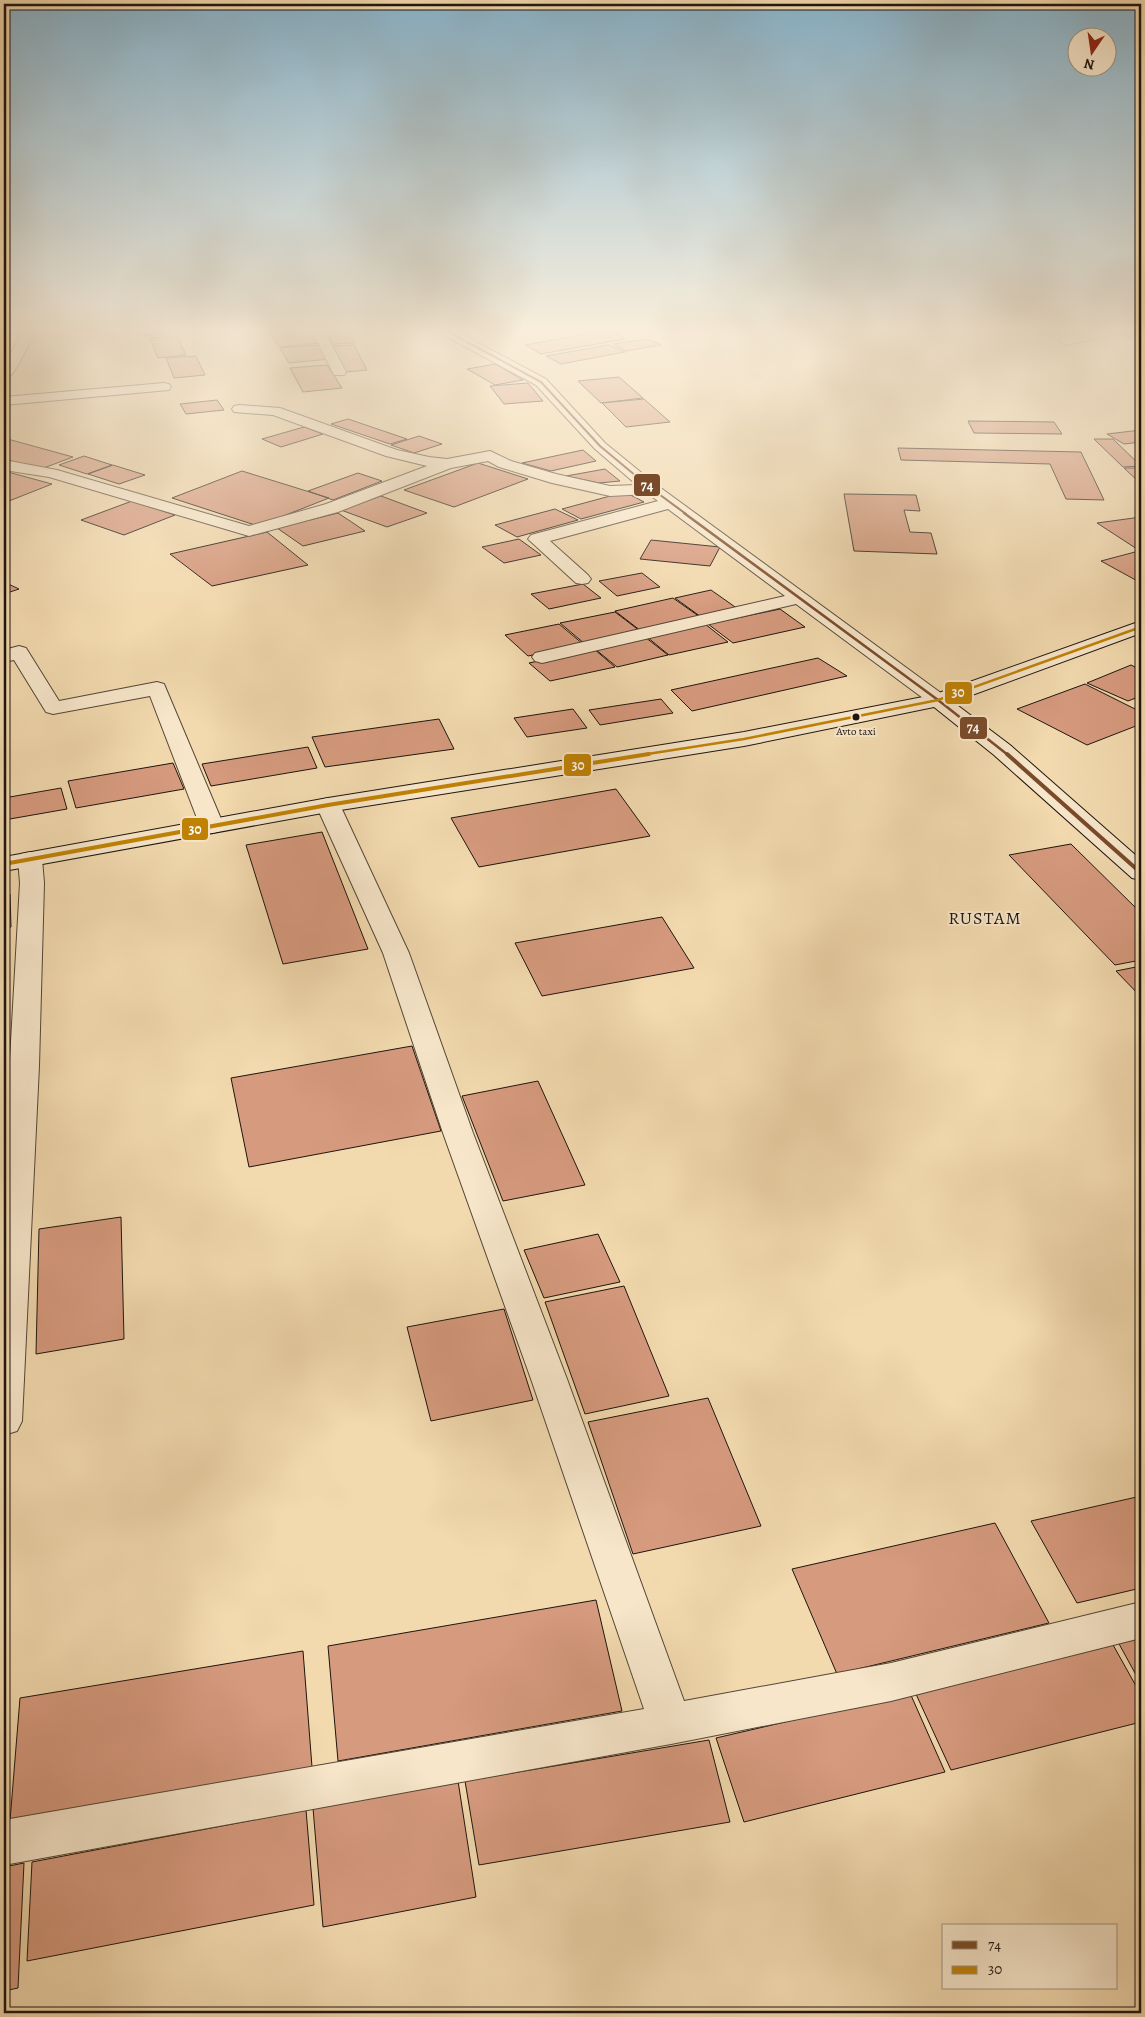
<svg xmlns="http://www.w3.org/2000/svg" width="1145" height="2017" font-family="Alegreya,serif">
<rect width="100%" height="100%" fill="#f2d9ae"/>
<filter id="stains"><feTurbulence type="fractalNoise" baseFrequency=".004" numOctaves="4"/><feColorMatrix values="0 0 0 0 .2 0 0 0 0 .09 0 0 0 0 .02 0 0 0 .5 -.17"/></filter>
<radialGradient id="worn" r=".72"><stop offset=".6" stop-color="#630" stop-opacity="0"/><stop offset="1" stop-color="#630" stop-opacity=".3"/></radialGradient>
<path fill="#d69a7e" stroke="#1e150e" d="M4 329H17L10 338 4 339Z
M142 329H178L180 333 145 336Z
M268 329H309L319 343 279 347Z
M324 329H347L355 343 333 344Z
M1023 329H1076L1045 336Z
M1135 329H1141V341L1115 333Z
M610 330 625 339 541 354 525 345Z
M177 336 186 355 158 358 150 338Z
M648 339 661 345 626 351 613 344Z
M320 345 330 359 289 363 280 348Z
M354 345 367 370 346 372 333 346Z
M609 345 625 352 561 364 546 356Z
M196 356 205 375 174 378 166 358Z
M495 364 523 380 495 385 467 369Z
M327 365 342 388 303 392 290 368Z
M619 377 643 398 601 403 578 381Z
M528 383 543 401 504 404 490 386Z
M644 399 670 422 626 427 602 403Z
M217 400 224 410 186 414 180 404Z
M348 419 407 439 390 444 331 424Z
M968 421 1054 422 1062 434 974 433Z
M304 427 323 434 281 447 262 439Z
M1141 430V442L1124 444 1107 434Z
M419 436 442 444 414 453 391 445Z
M4 438 73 457 41 469 4 459Z
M1094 439H1113L1141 466 1123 467Z
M898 448 1081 452 1104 500 1066 499 1050 464 901 460Z
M583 450 596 461 551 471 522 463Z
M84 456 112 465 87 474 59 465Z
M478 463 528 479 454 507 404 490Z
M113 465 145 475 119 484 88 474Z
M1124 468H1141V484Z
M605 469 620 481 599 483 566 476Z
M4 471 52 484 9 501 4 499Z
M242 471 329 498 258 526 172 498Z
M358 473 382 481 333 500 308 491Z
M625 492 644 502 581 519 562 509Z
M844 494 916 495 920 511 904 510 910 532 931 533 937 554 854 551Z
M381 496 427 513 387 527 341 510Z
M132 501 175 515 124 535 81 520Z
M555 509 578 520 517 537 495 525Z
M338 513 365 531 303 546 277 528Z
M1141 517V548L1137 549 1097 523Z
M267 532 308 565 212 586 170 554Z
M519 539 541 555 504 563 482 547Z
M651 540 720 547 710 566 640 559Z
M1135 552 1141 555V583L1101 561Z
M642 573 660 587 617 596 599 581Z
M4 582 19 589 4 594Z
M583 584 601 598 549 609 531 594Z
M711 590 738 609 701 617 675 598Z
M673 598 700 617 641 631 615 611Z
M780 609 805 627 733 643 708 624Z
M615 612 640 631 585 644 560 623Z
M559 624 583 644 528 656 505 635Z
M705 624 728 642 669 655 647 637Z
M645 637 668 655 617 667 595 649Z
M594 649 615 667 550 681 529 663Z
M818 658 847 676 692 711 671 690Z
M1131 665 1141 670V696L1128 701 1087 683Z
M1085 684 1141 712V724L1087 745 1017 709Z
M661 699 673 713 600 725 589 710Z
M573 709 587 728 527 737 514 718Z
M439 719 454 749 325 767 312 737Z
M308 747 317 768 211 786 202 764Z
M173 763 184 789 76 808 68 781Z
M61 788 67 809 4 820V798Z
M616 789 650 836 479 867 451 818Z
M322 832 368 949 283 964 246 845Z
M1071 844 1141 913V960L1115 965 1009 855Z
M4 894H10L11 927 4 928Z
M662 917 694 968 542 996 515 943Z
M1141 966V997L1116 971Z
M412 1046 441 1131 249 1167 231 1078Z
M538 1081 585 1185 503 1201 462 1096Z
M121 1217 124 1339 36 1354 39 1229Z
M598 1234 620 1282 544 1298 524 1250Z
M624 1286 669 1396 585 1414 545 1302Z
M504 1309 533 1400 431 1421 407 1327Z
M708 1398 761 1526 633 1554 588 1422Z
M1141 1496V1588L1077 1603 1031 1521Z
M995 1523 1049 1623 837 1674 792 1569Z
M596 1600 622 1711 338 1761 328 1646Z
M1141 1637V1684L1118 1642Z
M1112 1643 1141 1695V1722L951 1770 915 1692Z
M303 1651 312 1767 10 1821 20 1698Z
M910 1693 945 1772 744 1822 716 1738Z
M709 1740 730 1822 479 1865 465 1781Z
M458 1781 476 1897 323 1927 313 1808Z
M306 1810 314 1905 27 1961 32 1862Z
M24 1863 18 1988 4 1991V1867Z"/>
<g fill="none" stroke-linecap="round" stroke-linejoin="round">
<defs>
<path id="street" d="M24 329H36L19 364 9 378 4 379V366Z
M311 329H323L346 372 344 375H334Z
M437 329H452L546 379 605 443 654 483 945 696 948 700 945 704 938 706 931 704 796 604 542 663 535 661 532 657 535 653 785 596 668 509 550 541 588 575 591 579 588 583 582 584 576 583 528 539 531 535 658 501 648 494 610 496 552 483 499 467 488 461 451 468 338 512 249 536 49 477 4 470V460L57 470 249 526 326 504 427 466 386 456 273 415 234 412 232 409 234 406 239 405 280 408 397 450 429 457 447 459 490 451 511 461 556 474 610 486 637 485 595 449 536 385 438 332Z
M1103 329H1125L1124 332 1066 345 1059 341 1061 338Z
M164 383 169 384 171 387 169 390 4 405V397Z
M19 646 26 648 59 701 157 682 164 684 224 826 220 831 212 833 204 831 200 826 150 696 53 714 46 712 14 660 4 662V650Z
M328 798 336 800 340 805 409 953 473 1133 567 1379 684 1701 891 1663 1141 1602V1638L891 1701 671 1744 4 1865V1820L644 1709 531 1379 443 1133 383 953 316 805 320 800Z
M30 852 39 854 42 859 44 883 39 1066 22 1421 17 1431 4 1435V1165L20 883 18 859 21 854Z"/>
<path id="secondary" d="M1141 621V633L953 702 1010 745 1141 860V880L1132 878 994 755 934 707 744 746 328 812 4 871V857L328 798 744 732 933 695Z"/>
</defs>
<use href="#street" stroke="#534636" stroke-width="2"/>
<use href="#secondary" stroke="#1e150e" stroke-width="2"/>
<use href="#street" fill="#f7e6ca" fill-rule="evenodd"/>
<use href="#secondary" fill="#f7e6ca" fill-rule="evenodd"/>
<defs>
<path id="bus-1-far2" d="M443 329 541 382 600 446 648 486 686 514"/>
<path id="bus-1-far1" d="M684 513 938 700 1008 755"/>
<path id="bus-1" d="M1007 754 1141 873"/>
<path id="bus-2-far1" d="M641 755 744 739 938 700 1141 627"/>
<path id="bus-2" d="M4 864 328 805 649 754"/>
</defs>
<use href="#bus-1-far2" stroke="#f7e6ca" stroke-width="4"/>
<use href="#bus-1-far1" stroke="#f7e6ca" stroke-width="5"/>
<use href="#bus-1" stroke="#f7e6ca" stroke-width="8"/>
<use href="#bus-2-far1" stroke="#f7e6ca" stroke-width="5"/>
<use href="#bus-2" stroke="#f7e6ca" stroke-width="8"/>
<use href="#bus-1-far2" stroke="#7a4b2a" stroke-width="2"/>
<use href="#bus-1-far1" stroke="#7a4b2a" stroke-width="2.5"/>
<use href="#bus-1" stroke="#7a4b2a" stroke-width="4"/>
<use href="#bus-2-far1" stroke="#c18204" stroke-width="2.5"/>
<use href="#bus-2" stroke="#c18204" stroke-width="4"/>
</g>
<linearGradient id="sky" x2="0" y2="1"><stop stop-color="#89b6cf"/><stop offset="0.54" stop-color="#f9eedb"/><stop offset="1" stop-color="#f9eedb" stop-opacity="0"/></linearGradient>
<rect width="1145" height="611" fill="url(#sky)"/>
<circle fill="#1e150e" stroke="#f7e6ca" stroke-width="2" cx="856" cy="717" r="4.5"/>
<g text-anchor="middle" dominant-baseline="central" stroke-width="4" stroke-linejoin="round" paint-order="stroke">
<g font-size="11" fill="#1e150e" stroke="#f7e6ca">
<text x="856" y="731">Avto taxi</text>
</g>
<g font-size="18" letter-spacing="1" fill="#1e150e" stroke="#f7e6ca">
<text x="985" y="918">RUSTAM</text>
</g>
</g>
<g stroke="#f7e6ca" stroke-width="2">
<rect x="633" y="473" width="28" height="24" rx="5" fill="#7a4b2a"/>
<rect x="944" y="681" width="29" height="24" rx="5" fill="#c18204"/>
<rect x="959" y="716" width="29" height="24" rx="5" fill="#7a4b2a"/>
<rect x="563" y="753" width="29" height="24" rx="5" fill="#c18204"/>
<rect x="181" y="817" width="28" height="24" rx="5" fill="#c18204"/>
</g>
<g font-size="14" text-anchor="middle" font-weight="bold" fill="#fff">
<text x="647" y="490">74</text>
<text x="958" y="697">30</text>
<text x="973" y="732">74</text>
<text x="578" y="770">30</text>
<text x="195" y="834">30</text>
</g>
<rect width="1145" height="2017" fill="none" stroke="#f2d9ae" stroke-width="20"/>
<rect x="5" y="5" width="1135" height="2007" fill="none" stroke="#1e150e" stroke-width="2.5"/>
<rect x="10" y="10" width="1125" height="1997" fill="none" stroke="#1e150e"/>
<rect x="942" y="1924" width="175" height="65" fill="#f7e6ca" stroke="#a0927f"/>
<rect x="952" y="1941" width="25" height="8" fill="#7a4b2a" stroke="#a0927f"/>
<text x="988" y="1950" font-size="15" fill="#1e150e">74</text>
<rect x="952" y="1966" width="25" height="8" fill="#c18204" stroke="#a0927f"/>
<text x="988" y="1974" font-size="15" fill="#1e150e">30</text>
<g transform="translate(1092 52) rotate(193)"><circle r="24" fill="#f7e6ca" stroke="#a0927f"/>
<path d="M0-4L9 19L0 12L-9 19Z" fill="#8f2418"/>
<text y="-8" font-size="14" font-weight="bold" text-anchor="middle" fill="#1e150e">N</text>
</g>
<rect width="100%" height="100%" filter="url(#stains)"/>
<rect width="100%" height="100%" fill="url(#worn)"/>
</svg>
